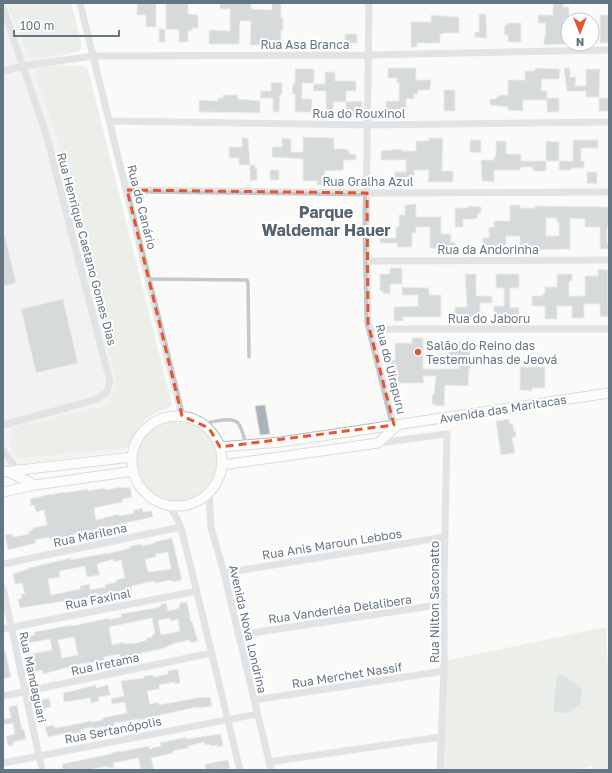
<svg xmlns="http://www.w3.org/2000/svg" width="612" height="773" font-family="'Golos Text',sans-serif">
<rect width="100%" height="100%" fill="#fafaf8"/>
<path fill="#e8e9e9" d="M3 3H52L141 407 136 430 126 448 123 451 3 467Z"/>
<path fill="#dadfd7" d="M7 3H71L82 46 79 52 30 59Z
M82 65 86 67 88 70 172 405C165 411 152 413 144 421 136 429 133 441 125 450L123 448 20 458C8 452 10 440 13 428L105 406 115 391 116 379 59 141 35 75 37 71 40 68Z
M135 461a41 41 0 1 1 82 0a41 41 0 1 1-82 0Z
M606 627 609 693V770H592V766L574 770H443L445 661Z"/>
<path fill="#bbc7cb" d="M561 675 573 681 582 689 580 704 568 713 553 712 557 676Z"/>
<path fill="#aab3b9" stroke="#dcdcda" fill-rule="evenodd" d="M137 3H156V27H146V15H137Z
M166 3H188V14L198 15V28H192V31H188V42H179V30L166 29Z
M220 3H251V9L272 10V3H281V17H283V31H281V43H271V45H250L251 21H240L239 44H209V30L230 31V9H220Z
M553 3H563V7H569V17H568V44L544 45V38H545L546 23H538V15H553Z
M479 14H486L487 38 475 37V32H479Z
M431 15 459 17V33H443V34H440V43H417V47H411V22H431Z
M600 15H609V43H600Z
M507 23H521V42H508V35H504L505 25H507Z
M159 29H165V42H159Z
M345 34H357V43H351V49H345Z
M388 68H416V80H431L430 90H418V94H414V99H406V110H386V101H399V82H396L397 78H388Z
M535 68 560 69 559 79H542L541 91H547V98H559V112H547V100H523V111L508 110V107L490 105V99H496V97H499V95H508V80H525V71H535Z
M564 68H570V77H576L575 86H586V69H600L599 97H586V91H567Z
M295 69H314V83H302V99H312V112H295V94H292L293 84 295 83Z
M325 72H335V81H356V91H346V102H333V114H326V91H313L314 84H325Z
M271 82 282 83V94L280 95 279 112H273V98H260L261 91H271Z
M444 90H455V111H444Z
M223 95H238V99L260 101V113L199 112V100L218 101V98H223Z
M599 98H609V111H599Z
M362 101V109H356V117H346V102Z
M303 137 334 138V149H348V151L350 152V154H356V160H344L343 170 325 171 323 185H317V181H303V159L272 157V147H282V138L291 139V152H303Z
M242 138H248L250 165H239V158H229V147H242Z
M429 138H443L442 171H453V182H428L429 170H414V182L402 181V183H393V176H395V172H406V160H381V151L402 149V151H416V141H429Z
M470 140H481V153L470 152Z
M573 140H598V148H581V161H584V168H571V170H559V161H546V171H533V167H521L520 170H494V182L482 181 481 160H494V157L496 156V141H506V154H521V161H546V141L559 142V161H573Z
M250 165H255V169H257V180L250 181Z
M270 170H279V180H270Z
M587 172H597V184L587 183Z
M416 204V217H441V234H451V242H455V250L430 248V227H416V233H412V247H397V243H380V238H396V227H399V215H405V205Z
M510 205H520V208H535V206L609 207V227H607V244H609V249H600V227H585V219L570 218V249L520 250V236H506V248H483V238H489V227H494V221H510ZM546 218H557V222H559V236H546Z
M468 206 481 207V213H478V218H476V219H463V227H455V208H468Z
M3 236H5L16 283 3 286Z
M390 268H402V284H390V294L383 293V291H380V274H390Z
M598 269 608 270V317L600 316V304H584V318H572V306H557V319H545V306H532V296H541L545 293V287H557V274H572V281H569V296H585V276H598Z
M465 274H476V296H492V303H480V317H455V307H467Z
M496 274H519V288H510V308L519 307V318H494V306H504V288H496Z
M402 287 429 288V295H441V317H403V321H394V307L418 306V295H402Z
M63 299 78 363 36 373 21 309Z
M412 338H423V369H459V355L448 356V350H445V343L470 342V369H469L468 386 445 385 444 406 434 405 435 404H432V395H434L436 376H423L424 383H397V369H390V360H395V343H412Z
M520 367H545V388H532V391L520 390Z
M265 405 270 434 260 435 255 406Z
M509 419 510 424H513L514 432 516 431V437H512L515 453 501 455 496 421Z
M120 487V488L130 487 132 497 122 499 123 502 94 508 96 520 119 514V516L134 513V510L142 508 143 512 152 511 153 517 74 534V535L62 538 61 537 50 539 49 537 35 540 36 543 8 550 5 535 12 534 13 537 29 534V531L33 530V528L47 525 44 510 36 512 34 505 31 506 30 499 51 494V495L63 492V493L88 489V491L105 488V490Z
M172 538 182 580 172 582 171 580 155 583 154 581 131 586 132 589 116 593V591L71 601V600L20 608 18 599 22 598 21 594H25L22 583 15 584 13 574 33 567 71 558V560L107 553 108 554 130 548V546L142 544V546L155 543 154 542ZM168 552 171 569 148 572 145 559 156 557 155 554ZM113 559 114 562 121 560 125 578 116 580 117 582 105 585 106 587 90 590 89 584 80 586V589L51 595 48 579 60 577 59 573 60 571 85 566 87 577 100 575 97 564Z
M187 602 191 622H192L198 641 190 643V640L175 643 164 648 120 658V654L104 657V662L96 664V662L80 664 43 674 42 670 29 673 27 664 33 663 31 654 52 650 50 639 28 643 27 636 35 635 34 632 72 625V626L109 618V620L121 617V614L156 608 161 606V604L166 603 168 611 179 608V605L180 603ZM152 618 155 634 152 635 153 637 146 638 147 640 136 643 124 644V642L112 645 109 627ZM170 618V621L178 619 180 631 161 635 158 620ZM74 637 78 655 62 658 58 640Z
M3 650H5L11 677 3 679Z
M178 669 180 683 174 684V682L159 685V689L147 691 150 704 159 702V705L202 697V698L210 697 212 706 200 708V707L191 708 140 720V719L114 723 115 728 105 730 104 726 92 729V727L80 730 81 733 72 734V732L48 737 45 727 54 725 55 728 67 726 91 721V722L103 720 102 718 127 713 125 702 112 704 111 699 124 696 121 681 144 678V676L153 675V677L168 674V671Z
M96 685V688L108 685 110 695 98 697 99 701 91 703 90 698 64 702 63 693Z
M49 698 51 707 42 709 40 700Z
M17 705 22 730 24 729 26 739 13 742 14 745 8 746 6 736 15 734 13 723 3 725V719L11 718 9 707Z
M221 734 223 746 217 747V745L210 746V744L205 745 204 742 188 746V748L173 751V753L151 758 154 770H141L138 758 113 763 114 767 108 768 107 766 89 770H63L62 764 111 754V753L120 751V752L149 746V749L161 746 160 743 186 737V739Z
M228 760 230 769 206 770 205 764Z"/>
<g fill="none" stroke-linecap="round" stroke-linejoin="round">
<defs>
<path id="secondary" d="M132 461a45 45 0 1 1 90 0a45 45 0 1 1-90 0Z
M220 447 280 442 335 434 609 393
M222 465 378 443 398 425
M7 471 35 485
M3 472 132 457
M3 492 35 485 134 471"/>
</defs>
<use href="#secondary" stroke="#b3babf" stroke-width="11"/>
<path stroke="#c3c8cc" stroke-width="3.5" d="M149 279 247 280 248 283 249 357
M203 424C211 422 232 416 238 423 242 428 244 438 246 444"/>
<path stroke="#c3c8cc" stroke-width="7" d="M80 3 182 416
M369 3 366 226 368 323 394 428
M3 8 46 134 110 382 107 392 98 399 3 425
M3 71 23 66 93 56 369 55 609 50
M110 121 368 125 609 122
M127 190 367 193 609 192
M367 261 609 260
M370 329H609
M378 443 447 434 444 575V671L440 770
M3 450 17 470
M209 492 211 527 224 573 271 770
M167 504 174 513 181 527 240 770
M3 564 181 527
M224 573 445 537
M3 588 42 770
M3 629 197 591
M238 635 444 604
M3 696 212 653
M254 700 444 671
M269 762 441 737
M3 763 257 714"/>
<use href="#secondary" stroke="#fff" stroke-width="9"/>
</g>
<path d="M0 0H612V773H0ZM127 190 367 193 368 323 394 425 220 447 209 428 182 416Z" fill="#fafaf8" fill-opacity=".55" fill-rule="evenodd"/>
<path fill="none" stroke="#e4572e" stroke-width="3" stroke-dasharray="8 5" stroke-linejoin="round" d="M127 190 367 193 368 323 394 425 220 447 209 428 182 416Z"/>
<circle fill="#e4572e" stroke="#fff" stroke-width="1.5" cx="418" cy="352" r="4"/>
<g text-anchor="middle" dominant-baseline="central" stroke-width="4" stroke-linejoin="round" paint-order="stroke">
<g font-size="12" fill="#657683" stroke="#fff">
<text x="305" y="44">Rua Asa Branca</text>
<text x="359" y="113">Rua do Rouxinol</text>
<text x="368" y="181">Rua Gralha Azul</text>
<text transform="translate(142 207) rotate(76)">Rua do Canário</text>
<text transform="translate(87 249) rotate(75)">Rua Henrique Caetano Gomes Dias</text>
<text x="488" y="249">Rua da Andorinha</text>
<text x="489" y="318">Rua do Jaboru</text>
<text transform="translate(391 369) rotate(76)">Rua do Uirapuru</text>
<text transform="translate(503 409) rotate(-9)">Avenida das Maritacas</text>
<text transform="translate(90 535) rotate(-12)">Rua Marilena</text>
<text transform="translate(332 544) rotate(-9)">Rua Anis Maroun Lebbos</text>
<text transform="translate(98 599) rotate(-11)">Rua Faxinal</text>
<text transform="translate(434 602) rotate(-90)">Rua Nilton Saconatto</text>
<text transform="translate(340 609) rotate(-8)">Rua Vanderléa Delalibera</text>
<text transform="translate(248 629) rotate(77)">Avenida Nova Londrina</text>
<text transform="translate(105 664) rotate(-12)">Rua Iretama</text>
<text transform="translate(347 675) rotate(-9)">Rua Merchet Nassif</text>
<text transform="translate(33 677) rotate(78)">Rua Mandaguari</text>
<text transform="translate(113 730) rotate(-11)">Rua Sertanópolis</text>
</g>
<g font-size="12" fill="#657683" stroke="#fff" text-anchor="start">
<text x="426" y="345">Salão do Reino das<tspan x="426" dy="14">Testemunhas de Jeová</tspan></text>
</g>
<g font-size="16" font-weight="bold" fill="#57646e" stroke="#fff">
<text x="326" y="212">Parque<tspan x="326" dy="18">Waldemar Hauer</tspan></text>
</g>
</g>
<rect width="612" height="773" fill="none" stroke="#657683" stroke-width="8"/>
<g transform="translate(580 32) rotate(180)"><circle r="19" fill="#ffffff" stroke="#c1c8cd"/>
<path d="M0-3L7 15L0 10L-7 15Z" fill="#e4572e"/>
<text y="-6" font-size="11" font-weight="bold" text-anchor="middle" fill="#657683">N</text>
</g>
<path d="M14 30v6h105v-6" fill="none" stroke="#657683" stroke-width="2"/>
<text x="20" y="30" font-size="12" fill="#657683" stroke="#ffffff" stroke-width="3" paint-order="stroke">100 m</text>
</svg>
